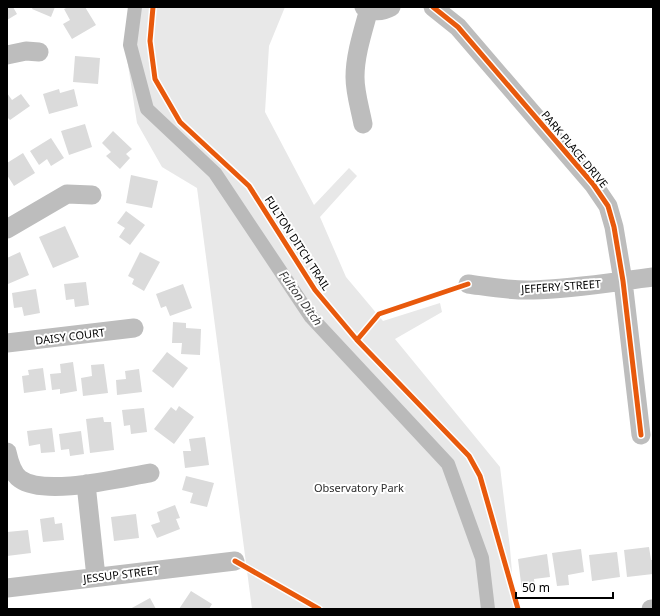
<svg xmlns="http://www.w3.org/2000/svg" width="660" height="616" font-family="'Noto Sans',sans-serif">
<rect width="100%" height="100%" fill="#fff"/>
<path fill="#e8e8e8" d="M129 7H285L269 46 265 112 314 205 349 168 357 176 320 217 346 277 383 321 440 303 442 312 395 339 500 467 510 548 515 609H252L197 188 162 167 137 123 126 52Z"/>
<g fill="none" stroke-linecap="round" stroke-linejoin="round">
<path stroke="#bababa" stroke-width="14" d="M135 7 130 45 147 109 215 173 311 317 448 464 482 558 488 609"/>
</g>
<path fill="#dbdbdb" d="M7 7H13L17 14 7 20Z
M33 7H55L51 17 32 9Z
M68 7H85L96 25 72 39 63 24 70 20 64 9Z
M75 56 100 58 98 84 73 82Z
M59 89 60 93 74 89 78 106 49 114 43 94Z
M7 93 12 100 21 94 30 106 10 120 7 117Z
M85 124 92 147 69 155 61 131Z
M113 131 132 149 126 154 130 158 120 169 106 156 111 152 102 143Z
M51 138 64 158 51 166 47 159 39 165 30 151Z
M23 153 35 173 14 186 7 175V163Z
M131 175 158 181 152 208 126 203Z
M126 211 145 225 130 245 119 237 125 228 117 223Z
M65 226 79 257 53 268 39 237Z
M20 252 29 275 8 284 7 282V258Z
M140 252 160 262 144 291 132 284 134 279 128 276Z
M86 282 89 305 75 307 74 299 66 300 64 284Z
M183 284 192 308 170 316 166 306 161 308 156 294Z
M36 289 40 313 24 316 22 307 14 308 12 293Z
M173 322 186 323V328L201 329 200 355 181 354 182 343H172Z
M167 352 188 368 173 388 152 371Z
M73 362 77 391 60 394V389L52 390 50 374 61 373 60 364Z
M104 364 108 393 83 396 81 378 92 376 91 365Z
M43 368 46 390 24 393 22 376 29 375 28 370Z
M139 369 142 392 117 395 116 380 126 379 125 371Z
M179 406 194 417 174 444 154 429 171 407 176 411Z
M144 408 147 432 131 434 130 425 124 426 122 410Z
M103 417 104 422H111L114 450 90 453 86 419Z
M52 428 55 452 41 453 40 444 29 446 27 431Z
M81 431 84 454 70 456 69 449 61 450 59 434Z
M205 437 209 465 185 468 183 451H191L189 439Z
M186 476 214 483 207 507 190 503 193 493 182 490Z
M175 505 180 518 176 519 180 529 157 538 151 525 160 522 157 512Z
M136 514 139 538 114 541 111 517Z
M54 517 55 524 62 523 64 540 43 542 40 519Z
M28 530 31 553 7 556V532Z
M649 547 651 560H653V574L627 577 624 550Z
M581 549 584 572 568 575 569 585 557 586 552 553Z
M617 552 620 577 592 581 589 555Z
M547 554 550 577 534 579 535 589 522 591 518 559Z
M191 591 212 604 209 609H179Z
M150 598 156 609H130Z"/>
<g fill="none" stroke-linecap="round" stroke-linejoin="round">
<path stroke="#bdbdbd" stroke-width="19" d="M364 7C373 12 382 12 391 7
M433 7 458 27 593 184 608 206 614 227 623 281 641 435
M7 55 26 51 39 52
M363 124C360 108 355 93 355 77 355 55 363 31 369 9
M7 229 67 194 92 195
M468 284C490 287 511 291 533 290 573 289 613 282 653 277
M7 343 134 328
M7 452C9 461 12 473 20 479 45 497 120 478 150 473
M86 484 96 577
M7 588 235 561
M651 609H653"/>
<defs>
<path id="cycleway" d="M153 7 150 41 155 79 180 122 249 186 315 290 357 340 469 456 480 476 518 609
M433 7 458 27 593 184 608 206 614 227 623 281 641 435
M357 340 379 314 468 284
M235 561 319 609"/>
</defs>
<use href="#cycleway" stroke="#fff" stroke-width="8"/>
<use href="#cycleway" stroke="#e8590c" stroke-width="5"/>
</g>
<g text-anchor="middle" dominant-baseline="central" stroke-width="4" stroke-linejoin="round" paint-order="stroke">
<g font-size="11" fill="#000" stroke="#fff">
<text transform="translate(575 149) rotate(50)">PARK PLACE DRIVE</text>
<text transform="translate(298 243) rotate(57)">FULTON DITCH TRAIL</text>
<text transform="translate(561 286) rotate(-4)">JEFFERY STREET</text>
<text transform="translate(70 336) rotate(-7)">DAISY COURT</text>
<text transform="translate(121 574) rotate(-7)">JESSUP STREET</text>
</g>
<g font-size="11" fill="#2c2c2c" stroke="#fff">
<text x="359" y="487">Observatory Park</text>
</g>
<g font-size="12" font-style="italic" fill="#3d3d3d" stroke="#fff">
<text transform="translate(301 298) rotate(54)">Fulton Ditch</text>
</g>
</g>
<rect width="660" height="616" fill="none" stroke="#000000" stroke-width="16"/>
<path d="M516 592v6h97v-6" fill="none" stroke="#000000" stroke-width="2"/>
<text x="522" y="592" font-size="12" fill="#000000" stroke="#ffffff" stroke-width="3" paint-order="stroke">50 m</text>
</svg>
